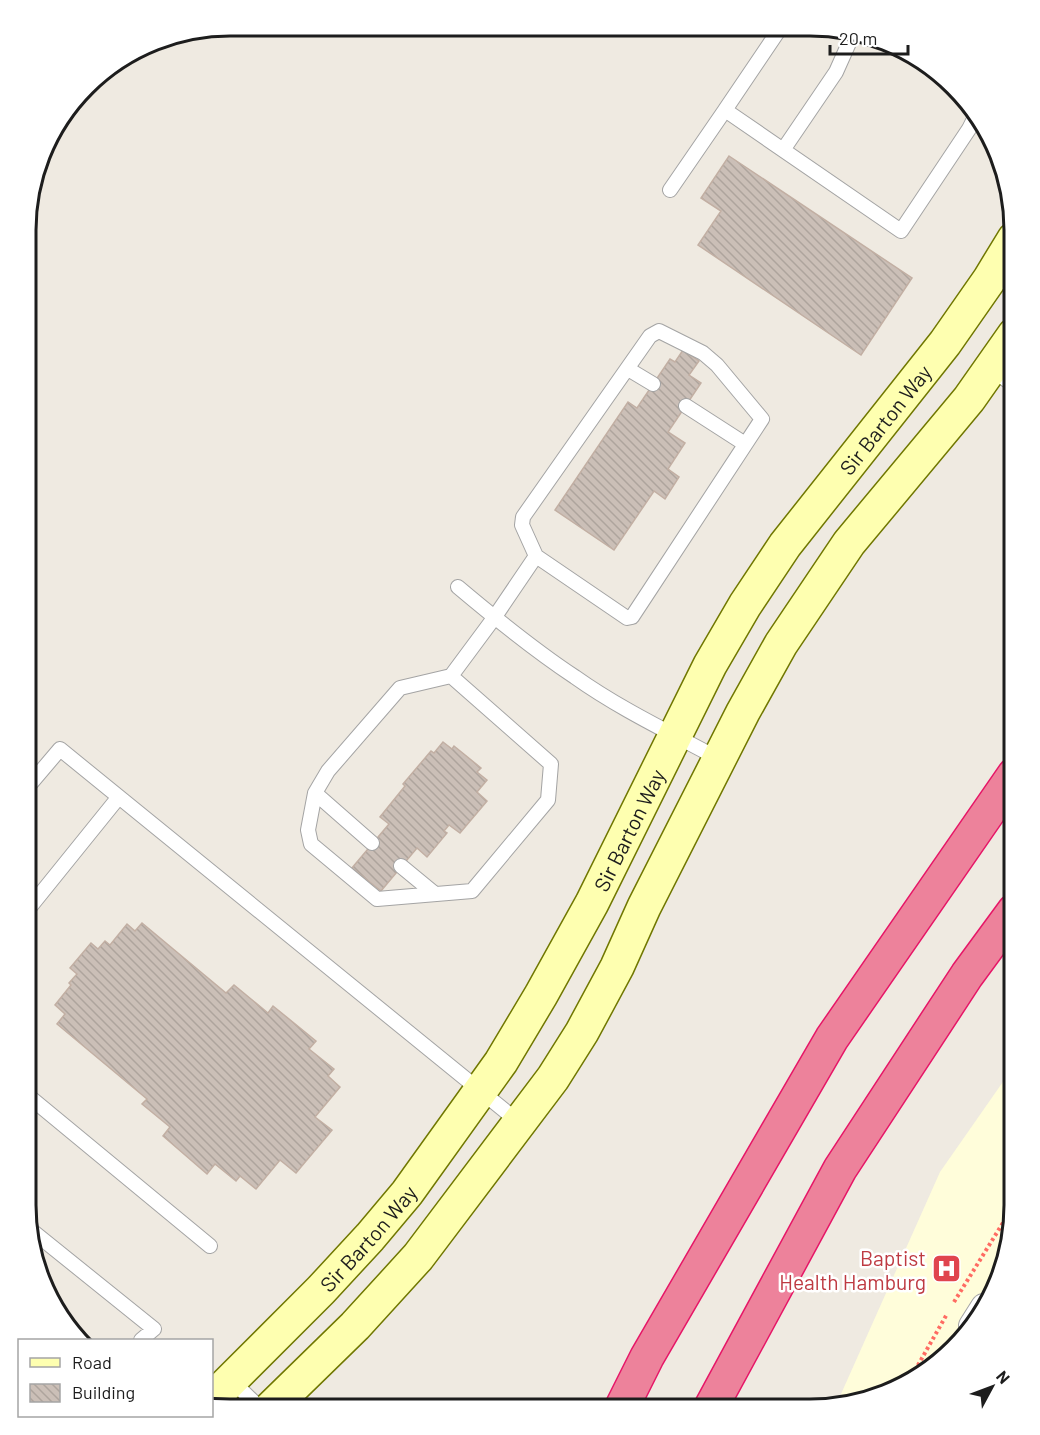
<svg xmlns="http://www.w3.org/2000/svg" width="1040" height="1435" font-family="Barlow,sans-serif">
<defs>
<pattern id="building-back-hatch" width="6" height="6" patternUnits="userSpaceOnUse" patternTransform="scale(1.5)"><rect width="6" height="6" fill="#cbbfb7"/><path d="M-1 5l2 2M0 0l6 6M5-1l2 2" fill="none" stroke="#aea49d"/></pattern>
</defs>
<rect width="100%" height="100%" fill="#efeae1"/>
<path fill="#fffdda" d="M1014 1066V1219L980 1319 900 1389 837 1403 940 1172Z"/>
<path fill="url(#building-back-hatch)" stroke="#c2afa3" stroke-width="1.5" d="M729 156 912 278 861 355 698 245 721 211 701 198Z
M683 350 699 361 689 375 701 383 668 432 685 443 668 469 679 477 665 499 654 491 614 550 555 510 628 402 637 408 670 359 675 362Z
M443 742 452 749 454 746 481 768 477 772 487 780 477 792 487 801 460 833 449 825 444 831 447 833 427 857 417 848 381 891 352 868 389 824 380 817 405 786 403 784 431 751 434 753Z
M142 923 226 993 234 985 268 1013 273 1006 316 1041 309 1049 334 1069 328 1076 340 1087 315 1117 332 1130 296 1173 280 1160 256 1189 240 1176 236 1181 215 1164 207 1174 163 1136 170 1127 142 1104 147 1099 57 1024 65 1014 55 1005 71 985 69 983 77 974 70 968 91 943 98 949 105 941 110 945 127 924 135 931Z"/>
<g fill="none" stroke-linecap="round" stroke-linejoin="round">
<defs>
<path id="lane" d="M781 27 725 110 901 231 969 129 975 117
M783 150 836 72 853 34
M670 190 725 110
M628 369 653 384
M990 369 1014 385
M686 406 745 444
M458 587C496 619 534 650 575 677 620 709 671 733 719 759
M451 676 400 688 328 771 315 793 308 830 311 844 377 899 472 891 548 800 551 764 451 676 494 618 536 556 627 618 632 617 762 419 717 365 703 353 659 331 650 336 523 517 522 525 536 556
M26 789 60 749 520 1123
M315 793 372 843
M401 866 435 894
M26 912 118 798
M26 1094 210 1246
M31 1230 154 1329 141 1340
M231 1380 260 1408"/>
<path id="street" d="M972 1326 984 1307"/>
<g id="secondary">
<path id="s1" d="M212 1399 321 1290 370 1237 407 1193 501 1062 541 995 592 903 710 665 745 605 785 545 945 343 989 280 1014 239"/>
<path d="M271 1408 355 1326 418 1257 553 1078 582 1032 617 967 644 907 743 712 781 644 849 543 969 399 1014 335"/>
</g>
<path id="highway" d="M621 1409 647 1357 832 1038 1014 775
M710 1409 840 1169 967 975 1014 911"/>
</defs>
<use href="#lane" stroke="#a4a4a4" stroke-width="16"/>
<use href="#street" stroke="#a4a4a4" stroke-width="28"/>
<use href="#secondary" stroke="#707700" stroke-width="36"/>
<use href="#highway" stroke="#e61667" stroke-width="36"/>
<path stroke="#ff6b62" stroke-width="4" stroke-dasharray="3 3" stroke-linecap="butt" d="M954 1302 1014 1205
M909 1381 947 1314"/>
<use href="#lane" stroke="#fff" stroke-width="14"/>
<use href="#street" stroke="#fff" stroke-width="26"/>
<use href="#secondary" stroke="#feffb0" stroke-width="33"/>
<use href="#highway" stroke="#ed829b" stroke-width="33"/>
</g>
<defs>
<symbol id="hospital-square" viewBox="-11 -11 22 22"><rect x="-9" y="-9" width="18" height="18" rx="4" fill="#e0444e" stroke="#fff"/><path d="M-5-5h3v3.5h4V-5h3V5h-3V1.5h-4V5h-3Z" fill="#fff"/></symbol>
</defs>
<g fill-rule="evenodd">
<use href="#hospital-square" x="930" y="1252" width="33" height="33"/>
</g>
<g text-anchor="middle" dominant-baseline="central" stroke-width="5" stroke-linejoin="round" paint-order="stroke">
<g font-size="21" fill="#1d1d1d" stroke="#fff">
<text stroke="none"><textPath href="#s1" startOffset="1196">Sir Barton Way</textPath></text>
<text stroke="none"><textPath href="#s1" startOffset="710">Sir Barton Way</textPath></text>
<text stroke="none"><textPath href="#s1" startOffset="224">Sir Barton Way</textPath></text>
</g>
<g font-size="21" fill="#be3a42" stroke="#fff" text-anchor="end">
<text x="926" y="1257">Baptist<tspan x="926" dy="24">Health Hamburg</tspan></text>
</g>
</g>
<path d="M0 0H1040V1435H0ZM230 36H810A194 194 0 0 1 1004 230V1205A194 194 0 0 1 810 1399H230A194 194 0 0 1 36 1205V230A194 194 0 0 1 230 36Z" fill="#fff" fill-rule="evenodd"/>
<path fill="none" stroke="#1d1d1d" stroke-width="3" d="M230 36H810A194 194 0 0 1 1004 230V1205A194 194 0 0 1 810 1399H230A194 194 0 0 1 36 1205V230A194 194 0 0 1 230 36Z"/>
<rect x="18" y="1339" width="195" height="78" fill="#ffffff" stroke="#a5a5a5" stroke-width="1.5"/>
<rect x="30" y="1358" width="30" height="9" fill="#feffb0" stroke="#a5a5a5" stroke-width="1.5"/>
<text x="72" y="1369" font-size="18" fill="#1d1d1d">Road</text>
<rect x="30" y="1384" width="30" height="18" fill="url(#building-back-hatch)" stroke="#a5a5a5" stroke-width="1.5"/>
<text x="72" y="1399" font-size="18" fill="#1d1d1d">Building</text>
<g transform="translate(992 1387) rotate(49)" stroke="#ffffff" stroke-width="4.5" paint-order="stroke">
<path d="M0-4.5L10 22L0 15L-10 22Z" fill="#1d1d1d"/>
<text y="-9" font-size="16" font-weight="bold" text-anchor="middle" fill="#1d1d1d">N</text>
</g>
<path d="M830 45v9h78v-9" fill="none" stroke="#1d1d1d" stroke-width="3"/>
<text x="839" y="45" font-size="18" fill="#1d1d1d" stroke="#ffffff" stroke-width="4.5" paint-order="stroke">20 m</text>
</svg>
